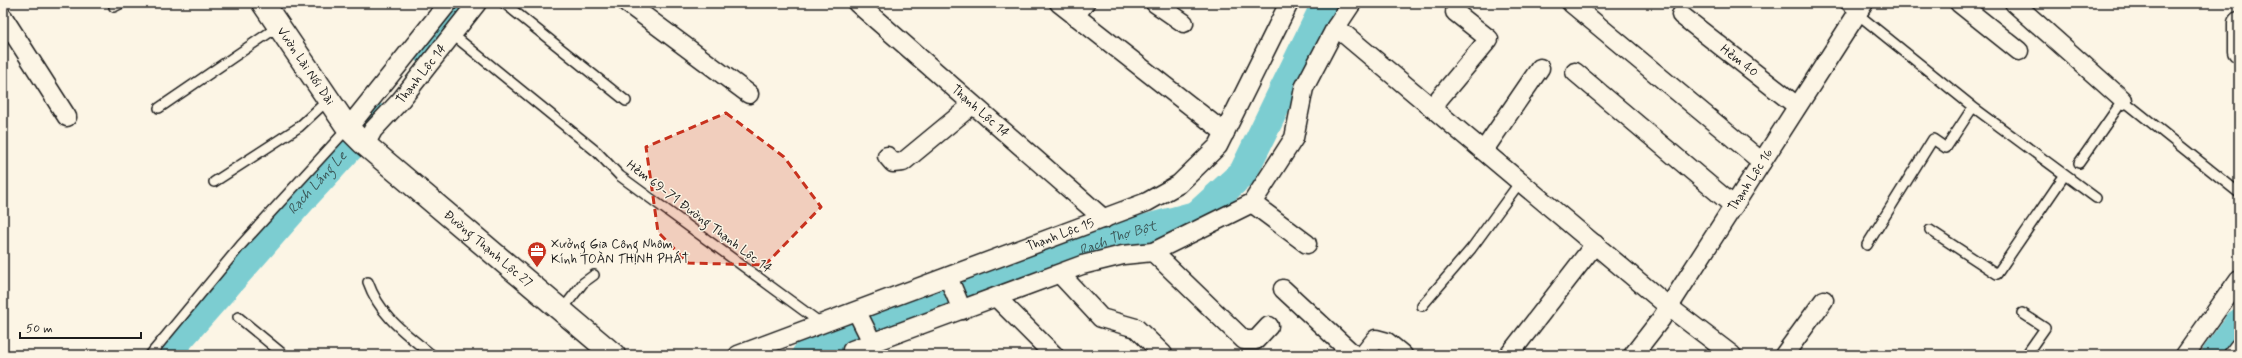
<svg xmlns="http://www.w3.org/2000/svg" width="2242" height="358" font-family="Mynerve,sans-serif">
<rect width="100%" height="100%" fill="#fcf5e5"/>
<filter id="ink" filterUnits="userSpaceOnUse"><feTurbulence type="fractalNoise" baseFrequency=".025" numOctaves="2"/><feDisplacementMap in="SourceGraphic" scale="8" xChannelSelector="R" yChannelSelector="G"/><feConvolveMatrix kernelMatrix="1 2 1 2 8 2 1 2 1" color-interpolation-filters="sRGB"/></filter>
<g filter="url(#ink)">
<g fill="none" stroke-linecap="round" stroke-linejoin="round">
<g stroke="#7bcdd1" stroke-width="29">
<path d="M428 53 464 3"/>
<path id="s1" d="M162 355 181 337 305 196 377 118"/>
<path id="s2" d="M806 355 1123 235 1197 215 1243 173 1326 3"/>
<path d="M2216 355 2239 323"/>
</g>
<defs>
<path id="lane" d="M504 3 626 101
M1844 3 1973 107 2096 198
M114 7 122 3
M452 34 597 152 620 176 822 324
M159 108 279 26
M2079 163 2123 100 2239 193
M214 182 299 127 329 99
M1930 230 1997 274 2064 176
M1867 245 1933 139 1946 148 1973 107
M368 282C380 316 405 333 432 355
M1422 306 1471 249 1520 182
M562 310 583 283 594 275
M2022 313 2045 328 2026 355
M238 317 284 355
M150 355 241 245 348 128"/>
<g id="street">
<path d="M627 3 749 94"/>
<path id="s3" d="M857 3 1104 219"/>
<path d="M1059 3 1225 133"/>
<path d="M1155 3 1184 23"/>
<path d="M1571 3 1762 162"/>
<path d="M1959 3 2019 51"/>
<path d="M2014 3 2123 100"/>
<path id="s4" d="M1681 15 1797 106"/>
<path d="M1075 16 1085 3"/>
<path d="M3 17 67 117"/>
<path d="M1336 27 1669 307 1732 355"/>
<path d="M1575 72 1734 206"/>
<path d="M1432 107 1489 39 1455 12"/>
<path d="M348 128 448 3"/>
<path id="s5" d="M365 145 373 130 400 101 477 3"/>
<path d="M1484 150 1540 68"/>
<path d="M887 156 893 163 903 162 972 105"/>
<path d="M1252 203 1307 244"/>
<path d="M1153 252 1244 340H1256L1269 326"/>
<path d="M1060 274 1101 318 1136 328 1163 354"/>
<path d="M948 277 962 310"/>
<path d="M1283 289 1354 355"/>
<path d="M996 297 1054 355"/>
<path d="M857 312 873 344"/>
<path d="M852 350 1082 265 1123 255 1153 252 1252 203 1294 138 1304 88 1336 27 1352 3"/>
<path id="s6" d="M738 355 1147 202 1179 184 1218 146 1289 3"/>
<path d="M1363 355 1376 339 1387 342 1403 355"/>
<path d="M1509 355 1595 244"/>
<path id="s7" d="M1633 355 1661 319 1864 3"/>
<path d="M1784 355 1824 300"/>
<path d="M2185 355 2239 279"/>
<path d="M2233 355 2239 347"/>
</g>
<g id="secondary">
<path id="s8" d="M263 3 348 128 362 142 614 355"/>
</g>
<path id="primary" d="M2239 23V51"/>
</defs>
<use href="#lane" stroke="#1c1c1c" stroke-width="12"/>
<use href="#street" stroke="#1c1c1c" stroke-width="21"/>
<use href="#secondary" stroke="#1c1c1c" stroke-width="25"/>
<use href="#primary" stroke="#1c1c1c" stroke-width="25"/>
<use href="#lane" stroke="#fcf5e5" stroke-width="9"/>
<use href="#street" stroke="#fcf5e5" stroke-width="18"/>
<use href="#secondary" stroke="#fcf5e5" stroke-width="22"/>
<use href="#primary" stroke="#fcf5e5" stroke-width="22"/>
</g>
</g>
<path fill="#c8321e" fill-opacity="0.2" stroke="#c8321e" stroke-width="3" stroke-dasharray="8 5" stroke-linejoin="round" d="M726 113 784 157 821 207 765 265 688 263 658 232 646 147Z"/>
<defs>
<symbol id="office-pin" viewBox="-11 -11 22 30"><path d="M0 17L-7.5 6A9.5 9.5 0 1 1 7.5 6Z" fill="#c8321e" stroke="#fcf5e5"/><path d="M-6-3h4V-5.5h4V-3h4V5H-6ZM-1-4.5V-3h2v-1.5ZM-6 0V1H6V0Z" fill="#fff"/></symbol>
</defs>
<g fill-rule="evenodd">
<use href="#office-pin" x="526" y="240" width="22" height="30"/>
</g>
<g text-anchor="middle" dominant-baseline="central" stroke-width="3" stroke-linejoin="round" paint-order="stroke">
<g font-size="13" fill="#1c1c1c" stroke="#fcf5e5">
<text stroke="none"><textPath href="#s4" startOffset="74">Hẻm 40</textPath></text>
<text stroke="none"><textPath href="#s8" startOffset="76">Vườn Lài Nối Dài</textPath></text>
<text stroke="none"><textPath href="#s5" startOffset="91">Thạnh Lộc 14</textPath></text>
<text stroke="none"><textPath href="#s3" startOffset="164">Thạnh Lộc 14</textPath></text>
<text stroke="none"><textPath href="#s7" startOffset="211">Thạnh Lộc 16</textPath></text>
<text transform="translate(699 217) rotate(37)">Hẻm 69-71 Đường Thạnh Lộc 14</text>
<text stroke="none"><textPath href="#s6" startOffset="344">Thạnh Lộc 15</textPath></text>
<text stroke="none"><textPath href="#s8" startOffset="336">Đường Thạnh Lộc 27</textPath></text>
</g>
<g font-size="13" fill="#1c1c1c" stroke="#fcf5e5" text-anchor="start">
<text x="551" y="244">Xưởng Gia Công Nhôm<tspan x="551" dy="15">Kính TOÀN THỊNH PHÁT</tspan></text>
</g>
<g font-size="14" font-style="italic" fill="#3d5a5b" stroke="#fcf5e5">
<text stroke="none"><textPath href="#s1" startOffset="232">Rạch Láng Le</textPath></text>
<text stroke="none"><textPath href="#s2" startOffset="333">Rạch Thợ Bột</textPath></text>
</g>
</g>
<rect width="2242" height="358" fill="none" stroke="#fcf5e5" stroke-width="16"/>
<rect x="8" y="8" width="2226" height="342" fill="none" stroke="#1c1c1c" stroke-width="1.5" filter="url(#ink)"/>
<path d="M20 332v6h121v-6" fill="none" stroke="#1c1c1c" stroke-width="2"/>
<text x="26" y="332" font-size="12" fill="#1c1c1c" stroke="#fcf5e5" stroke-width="3" paint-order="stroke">50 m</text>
</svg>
